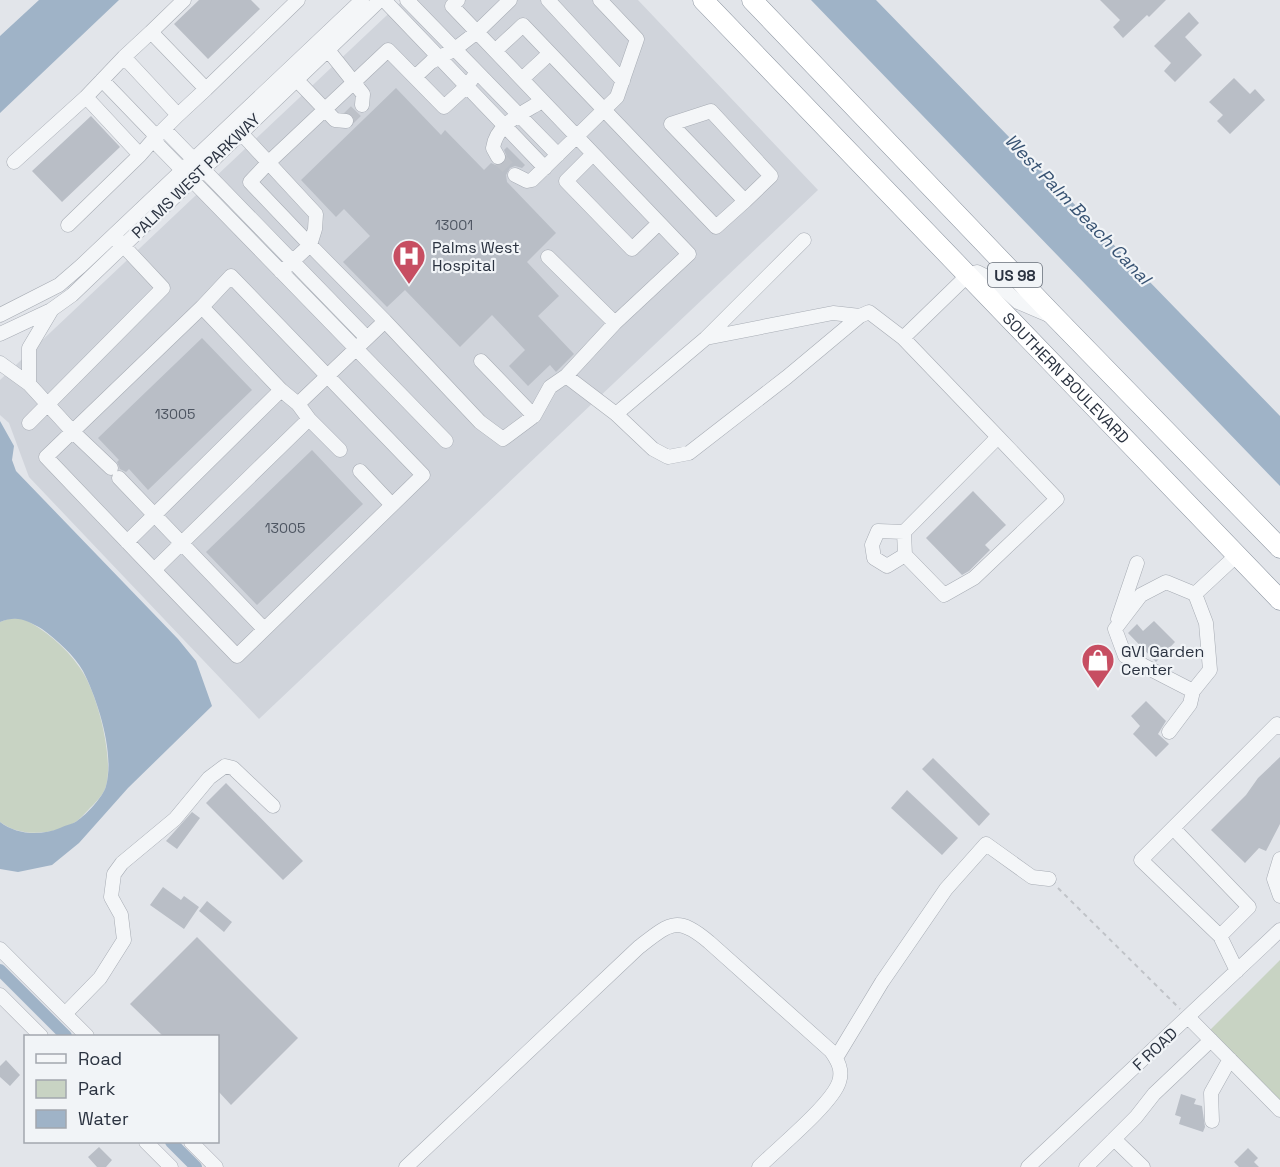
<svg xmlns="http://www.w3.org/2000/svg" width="1280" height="1167" font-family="'Space Grotesk',sans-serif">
<rect width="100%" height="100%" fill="#e2e5ea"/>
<path fill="#d0d4db" d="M403 0H638L818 190 259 719 29 477 9 423 0 415V380Z"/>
<path fill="#c8d3c3" d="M22 618C45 630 65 646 80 668 97 691 114 758 106 786 104 794 96 802 90 808 86 812 82 817 77 821 55 835 21 838 0 822V622L8 619Z
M1280 960V1102L1209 1031Z"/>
<path fill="#9fb3c7" d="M39 0H119L0 113V36Z
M811 0H876L1280 416V486Z
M0 421 14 446 12 460 16 471 178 639 196 661 212 706 128 788 79 843 52 865 18 872 0 869V822C17 835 41 836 60 828 66 825 73 824 77 821 87 814 103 797 106 786 115 754 98 700 83 671 74 655 57 640 42 629 27 620 17 615 0 622Z"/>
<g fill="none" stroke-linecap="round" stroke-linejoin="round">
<path stroke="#9fb3c7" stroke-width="12" d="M0 970 66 1036
M171 1142 196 1167"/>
</g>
<path fill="#b9bec6" d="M199 0H251L260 9 208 59 174 24Z
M1100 0H1166L1149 17 1147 15 1123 38 1113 27 1120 20Z
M1189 12 1199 23 1185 37 1202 55 1175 82 1164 71 1171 63 1154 46Z
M1234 78 1250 94 1255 89 1265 100 1230 134 1217 121 1223 115 1209 102Z
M396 88 441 135 445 130 484 170 491 163 498 166 505 162 507 157 504 150 507 147 525 165 522 168 515 166 510 168 506 175 507 182 556 233 527 262 559 296 538 316 574 354 556 372 550 365 528 386 509 366 525 350 492 315 460 347 405 290 387 307 343 262 370 236 344 209 336 217 301 180Z
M91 116 120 147 62 202 32 171Z
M202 338 252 390 148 490 129 469 126 472 120 469 117 462 119 460 98 438Z
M312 450 363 504 257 605 206 552Z
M973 491 1006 525 985 545 990 550 969 571 962 575 926 538Z
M1154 621 1175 642 1156 662 1128 633 1137 624 1143 631Z
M1146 701 1166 721 1158 734 1169 744 1156 757 1133 734 1140 726 1131 716Z
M1280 757V824L1266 851 1259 848 1245 863 1211 830 1246 795 1258 778Z
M933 758 990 814 979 826 922 769Z
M226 783 303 861 283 880 206 803Z
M907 790 958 838 942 855 891 808Z
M192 812 200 818 177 849 166 841Z
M163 887 181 900 184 896 199 907 184 929 150 905Z
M207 901 232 922 224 932 199 911Z
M197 937 298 1038 231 1105 218 1091V1036H163L130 1004Z
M6 1060 20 1075 10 1086 0 1077V1066Z
M1181 1094 1196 1099 1194 1104 1202 1106 1205 1127 1203 1132 1179 1124 1181 1117 1175 1115Z
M99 1147 112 1160 106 1167H97L88 1157Z
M1248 1148 1258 1158 1254 1162 1259 1167H1239L1234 1162Z"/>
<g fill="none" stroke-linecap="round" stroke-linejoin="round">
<path stroke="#bdc1c8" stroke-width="14" stroke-dasharray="14 7" stroke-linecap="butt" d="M346 121 362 105
M498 157 515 175"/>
<defs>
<path id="minor" d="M184 0 151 32 206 89 298 0
M384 0 545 168
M407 0 558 155
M458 0 452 6 689 254 615 323
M548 0 623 81
M151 32 124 57 178 115 206 89
M328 50 363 94 362 105
M495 51 523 25 716 227 745 201 671 124 711 111 771 176 745 201
M124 57 86 97 140 155 153 140
M292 75 335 120 346 121
M415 77 431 62 455 49 477 32 510 0
M522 79 549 54
M102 80 156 136
M178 115 153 140 446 441
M164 129 367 338
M241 133 316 214 315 229 310 245 385 321 480 422 503 439 534 416 481 361
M593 154 566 181 632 249 659 223
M498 157 493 148C496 124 523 113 542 101
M14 162 86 97
M515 175 527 181 532 180 617 97 637 39 600 0
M68 225 140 155
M281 272 310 245 250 182 268 163 388 50 444 107 467 86 477 72
M0 315 59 285 81 266 362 0
M0 334 51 310 72 295 380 0
M706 338 804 240
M0 363 29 384 72 431 111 468
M566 376 616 414 653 449 668 457 689 453 787 377 860 316 869 312 903 338
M29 384V348L51 311
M298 404 385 321
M616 414 706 338 833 313 860 316
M534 416 550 387 566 376 615 323 548 257
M309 419 340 450
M29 423 163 288 118 240
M998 437 1057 499 974 578 944 595 905 555 904 532 998 437 903 338 967 276 977 272 995 281 1018 302 1051 316
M360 471 392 505
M119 478 264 629
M904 532 878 531 872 545 874 558 887 566 905 555
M127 542 281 390 298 404 309 419 154 570 237 656 423 475 231 276 202 307
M154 570 46 457 202 307 281 390
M1195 594 1206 623 1210 670 1193 691 1125 656 1115 629 1141 595 1166 582 1195 594 1237 555
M1118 619 1137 563
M1169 732 1190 704 1193 691
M1173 828 1249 907 1220 936
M1280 859 1274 879 1280 896
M0 949 87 1036
M1237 971 1220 936 1141 860 1277 724 1280 727
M0 995 41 1036
M65 1014 100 978 124 940 121 915 111 897 114 874 122 863 175 819 209 778 225 766 233 768 273 806
M1188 1017 1280 1110
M836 1058 882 982 946 889 986 844 1032 877 1049 879
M1212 1121 1211 1093 1230 1059
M1114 1139 1143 1167
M146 1142 171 1167
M191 1142 216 1167
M406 1167 639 947C670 923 677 915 709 942L831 1051C838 1061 843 1070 839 1082 832 1104 778 1148 759 1167
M1028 1167 1280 930
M1086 1167 1136 1117 1154 1094 1211 1040"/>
<g id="highway">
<path id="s1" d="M703 0 1280 600"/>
<path d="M752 0 1056 318 1280 548"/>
</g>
</defs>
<use href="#minor" stroke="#a7acb4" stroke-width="15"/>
<use href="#highway" stroke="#8a939f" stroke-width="21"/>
<path stroke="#c0c3c8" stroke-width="2" stroke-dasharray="4.5 4.5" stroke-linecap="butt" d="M1058 888 1180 1009"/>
<use href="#minor" stroke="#f4f6f8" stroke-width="14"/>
<use href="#highway" stroke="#fff" stroke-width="20"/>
</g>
<defs>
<symbol id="hospital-pin" viewBox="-11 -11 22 30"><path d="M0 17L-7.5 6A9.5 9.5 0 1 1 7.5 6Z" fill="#c74e62" stroke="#f1f4f7"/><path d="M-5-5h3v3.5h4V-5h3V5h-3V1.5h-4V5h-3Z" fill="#fff"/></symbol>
<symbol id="shop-pin" viewBox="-11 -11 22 30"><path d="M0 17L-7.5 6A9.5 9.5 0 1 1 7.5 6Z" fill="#c74e62" stroke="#f1f4f7"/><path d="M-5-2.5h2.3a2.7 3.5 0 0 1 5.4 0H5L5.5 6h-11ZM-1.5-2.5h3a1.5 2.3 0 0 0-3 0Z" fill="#fff"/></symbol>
</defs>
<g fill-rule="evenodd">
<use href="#hospital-pin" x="390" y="237" width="38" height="52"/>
<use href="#shop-pin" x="1079" y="641" width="38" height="52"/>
</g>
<g text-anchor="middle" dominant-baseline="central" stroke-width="4.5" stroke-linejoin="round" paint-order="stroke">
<g font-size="14" fill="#4e5662">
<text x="454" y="225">13001</text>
<text x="175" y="414">13005</text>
<text x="285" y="528">13005</text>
</g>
<rect fill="#f1f4f7" stroke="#666d78" stroke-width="1.5" x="988" y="263" width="54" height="24" rx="4.5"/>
<g font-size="15" font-weight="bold" fill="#2b3341">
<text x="1015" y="275">US 98</text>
</g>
<g font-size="16" fill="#2b3341" stroke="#f1f4f7">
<text transform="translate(196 176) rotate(-44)">PALMS WEST PARKWAY</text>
<text stroke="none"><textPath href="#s1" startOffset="524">SOUTHERN BOULEVARD</textPath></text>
<text transform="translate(1155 1049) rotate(-43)">F ROAD</text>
</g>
<g font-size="16" fill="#2b3341" stroke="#f1f4f7" text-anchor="start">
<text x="432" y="247">Palms West<tspan x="432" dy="18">Hospital</tspan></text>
<text x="1121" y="651">GVI Garden<tspan x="1121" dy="18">Center</tspan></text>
</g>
<g font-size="18" font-style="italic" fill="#375272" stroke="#f1f4f7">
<text transform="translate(1078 209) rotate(46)">West Palm Beach Canal</text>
</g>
</g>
<rect x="24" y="1035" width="195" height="108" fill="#f1f4f7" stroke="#a2a7ae" stroke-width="1.5"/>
<rect x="36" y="1054" width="30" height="9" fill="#f4f6f8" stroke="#a2a7ae" stroke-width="1.5"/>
<text x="78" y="1065" font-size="18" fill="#2b3341">Road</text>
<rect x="36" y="1080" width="30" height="18" fill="#c8d3c3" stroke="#a2a7ae" stroke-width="1.5"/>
<text x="78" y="1095" font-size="18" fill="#2b3341">Park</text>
<rect x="36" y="1110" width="30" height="18" fill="#9fb3c7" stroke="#a2a7ae" stroke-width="1.5"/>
<text x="78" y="1125" font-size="18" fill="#2b3341">Water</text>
</svg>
